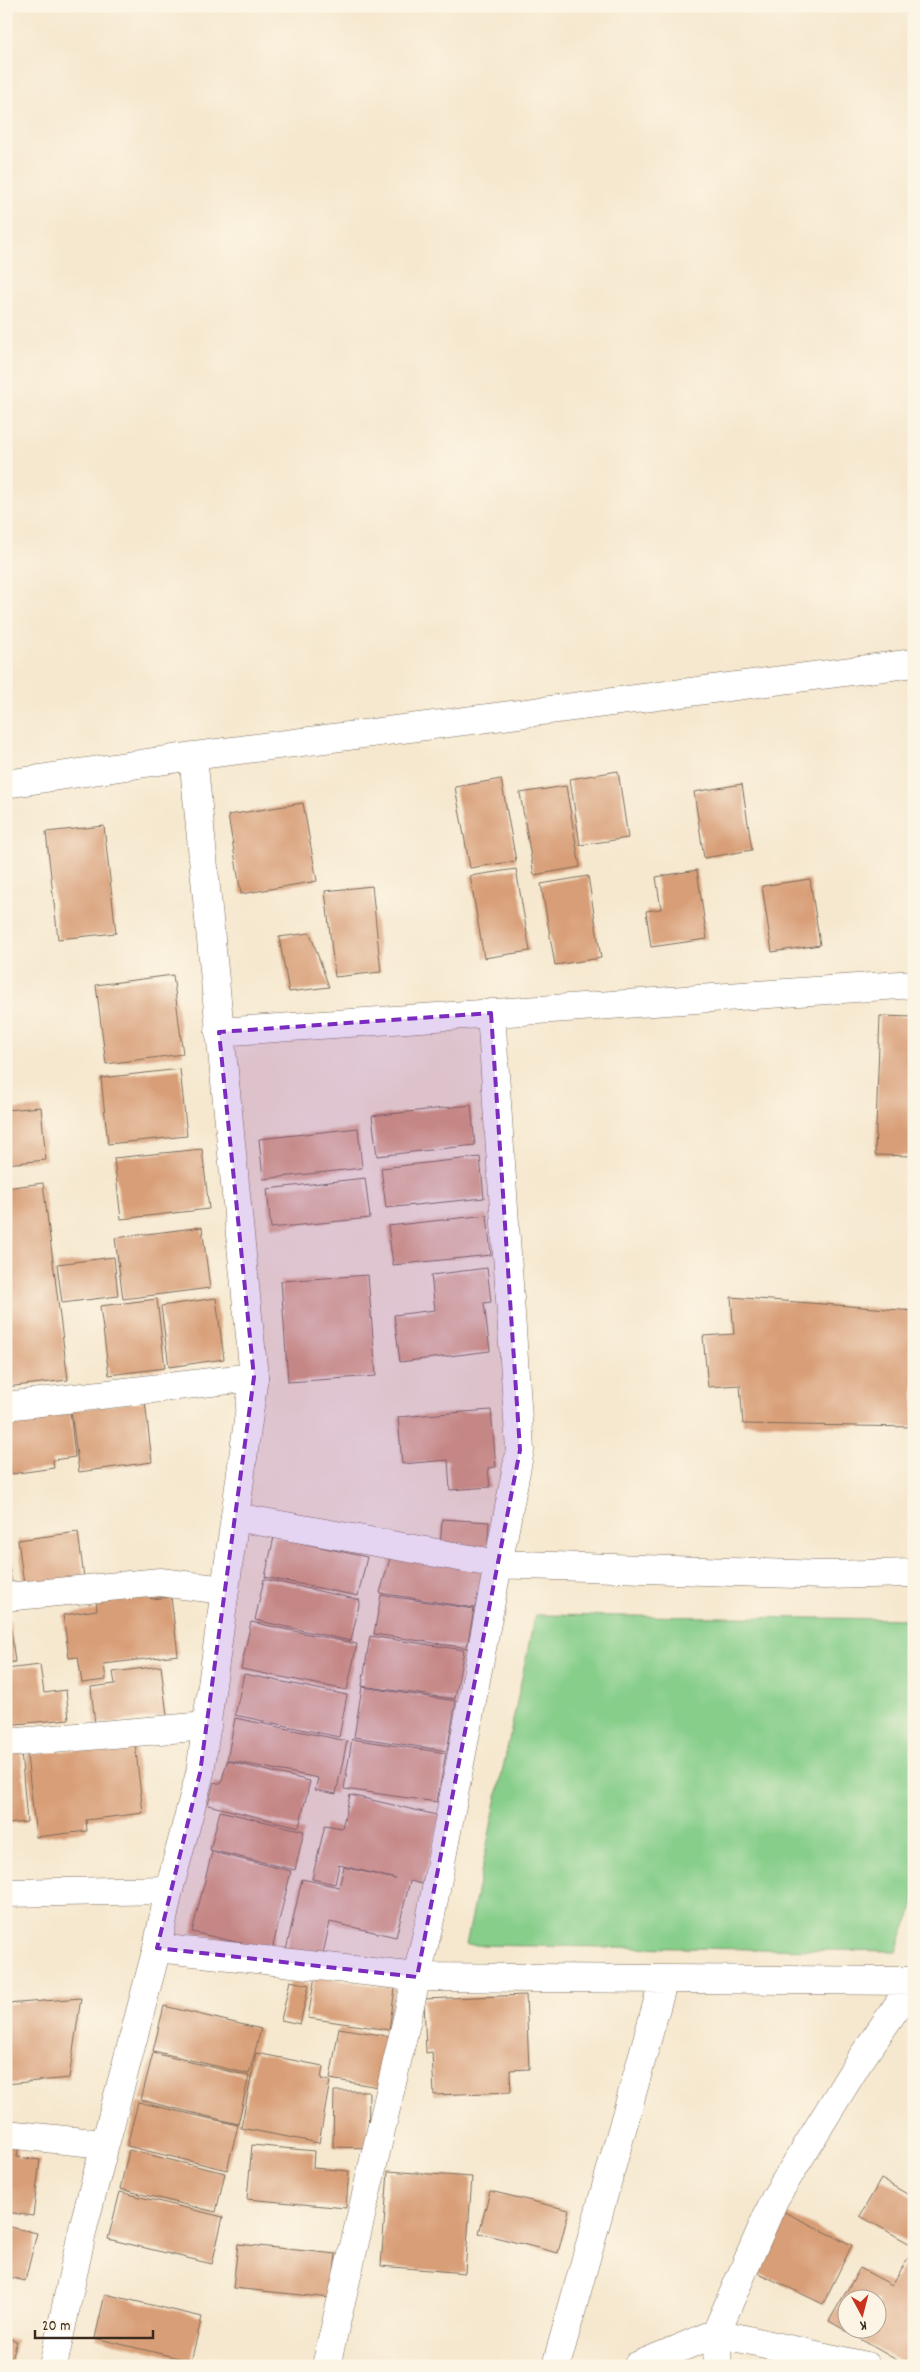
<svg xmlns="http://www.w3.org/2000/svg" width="920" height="2372" font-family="Dekko,sans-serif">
<rect width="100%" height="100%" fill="#fcf5e5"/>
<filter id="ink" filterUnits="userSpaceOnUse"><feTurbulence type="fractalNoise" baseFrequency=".02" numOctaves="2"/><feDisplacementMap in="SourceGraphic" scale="10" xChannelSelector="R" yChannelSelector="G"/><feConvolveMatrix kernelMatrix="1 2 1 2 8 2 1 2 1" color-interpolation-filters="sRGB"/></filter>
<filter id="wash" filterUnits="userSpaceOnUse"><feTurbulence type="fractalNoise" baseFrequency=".0096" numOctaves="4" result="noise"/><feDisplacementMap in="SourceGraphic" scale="20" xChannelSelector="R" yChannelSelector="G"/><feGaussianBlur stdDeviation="1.12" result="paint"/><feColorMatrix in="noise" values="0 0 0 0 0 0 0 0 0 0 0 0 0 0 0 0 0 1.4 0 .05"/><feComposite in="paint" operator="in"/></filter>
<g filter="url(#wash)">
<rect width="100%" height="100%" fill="#f6e8cf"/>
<path fill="#86ce8a" stroke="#607c54" d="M535 1615 914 1619V1906L896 1951 466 1945Z"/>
<g id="blocks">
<path fill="#d89e77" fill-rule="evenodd" d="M618 771 628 838 580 845 570 779Z
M501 779 516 861 470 868 455 787Z
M742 784 752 850 704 858 694 792Z
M566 786 580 867 534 875 520 793Z
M303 803 317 881 241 894 228 815Z
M104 826 116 933 58 939 46 832Z
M516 869 530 951 484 958 470 876Z
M697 870 707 939 651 947 646 911 661 909 656 877Z
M588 876 601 958 555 965 541 884Z
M810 879 820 945 772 952 762 886Z
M372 886 381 972 335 977 325 891Z
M310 933 329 987 289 992 279 937Z
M173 975 183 1054 106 1064 96 985Z
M880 1016 914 1017V1156L875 1155Z
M180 1069 187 1136 108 1144 101 1078Z
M471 1105 475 1145 377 1156 372 1116Z
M41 1107 46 1160 6 1164V1110Z
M358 1128 362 1168 263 1179 259 1139Z
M202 1149 209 1209 121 1219 114 1158Z
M480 1157 484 1198 386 1208 381 1168Z
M365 1178 370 1218 271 1228 267 1189Z
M43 1183 68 1380 6 1387V1188Z
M487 1215 491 1255 393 1265 388 1226Z
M202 1227 210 1288 123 1299 115 1238Z
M114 1257 118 1296 62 1303 57 1264Z
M487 1268 491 1302 484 1303 490 1351 400 1362 394 1315 435 1310 431 1275Z
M368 1275 376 1376 288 1382 281 1281Z
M731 1297 914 1311V1427L743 1424 740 1385 708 1387 703 1336 734 1334Z
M216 1298 224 1359 169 1367 161 1306Z
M157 1299 165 1368 109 1375 100 1306Z
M145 1401 152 1462 79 1472 71 1410Z
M70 1410 75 1457 53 1460 54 1468 11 1474 6 1418Z
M491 1410 496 1467 488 1468 490 1487 450 1490 448 1460 402 1464 398 1417Z
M6 1462 10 1485 6 1486Z
M442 1519 489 1522 487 1553 440 1550Z
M78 1532 84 1578 24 1585 18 1540Z
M274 1537 367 1557 358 1596 265 1577Z
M6 1548 12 1583 6 1584Z
M391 1555 485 1569 475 1608 380 1593Z
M264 1579 360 1600 351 1641 255 1620Z
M150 1594 151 1599 171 1597 178 1655 104 1664 106 1680 82 1683 78 1657 69 1658 63 1615 97 1610 96 1600Z
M381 1595 474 1609 467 1648 374 1634Z
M10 1621 15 1662 6 1663V1622Z
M251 1622 357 1644 347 1690 241 1669Z
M370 1636 464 1650 455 1699 362 1686Z
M40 1665 44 1693 66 1690 69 1719 6 1725V1669Z
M161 1666 167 1716 95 1724 91 1687 115 1684 113 1672Z
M244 1674 347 1695 339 1737 235 1715Z
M362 1687 456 1701 447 1751 354 1737Z
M235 1718 347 1741 336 1794 315 1790 318 1778 227 1760Z
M352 1739 446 1753 437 1802 344 1789Z
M135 1743 143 1813 86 1820 87 1831 36 1837 27 1755Z
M21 1751 27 1822 6 1824V1752Z
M227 1761 310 1781 299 1827 208 1805 214 1782 221 1784Z
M350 1795 441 1816 422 1884 410 1881 396 1937 330 1922 321 1963 285 1955 302 1879 339 1887 344 1867 396 1879 339 1865 335 1884 312 1879 325 1825 342 1828Z
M220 1811 304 1831 295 1870 210 1850Z
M212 1852 291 1871 272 1950 192 1932Z
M315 1976 395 1989 389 2030 308 2018Z
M290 1981 309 1985 300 2024 281 2020Z
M526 1995 529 2069 510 2070 511 2092 434 2095 432 2052 426 2053 424 1999Z
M81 1998 69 2078 6 2084V2004Z
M164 2006 261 2029 249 2074 153 2051Z
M339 2028 393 2037 385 2088 330 2079Z
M153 2053 249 2076 238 2124 141 2100Z
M256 2053 323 2066 321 2079 330 2081 319 2143 241 2128Z
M334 2091H369L368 2148 333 2147Z
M138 2102 238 2125 227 2170 127 2146Z
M6 2139 19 2140 17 2157 40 2160 33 2216 6 2212Z
M252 2145 314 2151 313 2168 349 2171 346 2208 247 2199Z
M129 2150 225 2173 216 2212 120 2189Z
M388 2171 472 2177 465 2273 381 2266Z
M881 2179 914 2198V2246L860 2216Z
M490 2191 569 2210 558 2253 479 2233Z
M120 2192 223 2217 212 2264 108 2239Z
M782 2211 852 2245 823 2304 752 2270Z
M6 2226 37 2233 25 2281 6 2276Z
M238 2244 336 2254 331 2298 233 2288Z
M914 2248V2366H907L829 2321 860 2268 892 2285ZM848 2300H878V2330H848Z
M105 2294 202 2317 191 2361 95 2338Z
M6 2338 17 2341 10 2366H6Z"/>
</g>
</g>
<g filter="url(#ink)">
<use href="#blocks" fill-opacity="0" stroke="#7c6c5c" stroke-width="1"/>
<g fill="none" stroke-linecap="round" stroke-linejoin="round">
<defs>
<path id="minor" d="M219 1032 914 984
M6 1406 254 1377
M235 1517 498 1564 824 1575 914 1573
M6 1597 160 1582 224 1590
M6 1743 207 1726
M6 1893 169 1890
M157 1948 417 1977 914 1981
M6 2134 104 2144
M326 2366 430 1920 520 1450 491 1013
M556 2366 664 1979
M637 2366 716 2333 866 2366
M718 2366 716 2333 775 2198 858 2063 914 1982"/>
<path id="tertiary" d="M6 784 193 756 914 663
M53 2366 84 2224 157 1948 169 1890 200 1773 254 1377 193 756"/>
</defs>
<use href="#minor" stroke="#7c6c5c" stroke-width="29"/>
<use href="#tertiary" stroke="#7c6c5c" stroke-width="29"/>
<use href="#minor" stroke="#fff" stroke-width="28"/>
<use href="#tertiary" stroke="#fff" stroke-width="28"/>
</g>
</g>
<path fill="#7b2cbf" fill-opacity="0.2" stroke="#7b2cbf" stroke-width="4" stroke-dasharray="10 6" stroke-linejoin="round" d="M491 1013 520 1450 417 1977 157 1948 200 1773 254 1377 219 1032Z"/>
<rect width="920" height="2372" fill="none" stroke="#fcf5e5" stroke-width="25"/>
<g transform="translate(862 2314) rotate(173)"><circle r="24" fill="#fcf5e5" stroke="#afa495"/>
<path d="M0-4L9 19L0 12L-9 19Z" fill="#c8321e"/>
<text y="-8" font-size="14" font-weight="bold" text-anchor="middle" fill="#3b2a1e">K</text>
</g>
<path d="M35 2330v8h118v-8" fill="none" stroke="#3b2a1e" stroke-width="2.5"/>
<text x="42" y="2330" font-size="15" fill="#3b2a1e" stroke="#fcf5e5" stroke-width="4" paint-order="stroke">20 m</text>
</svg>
